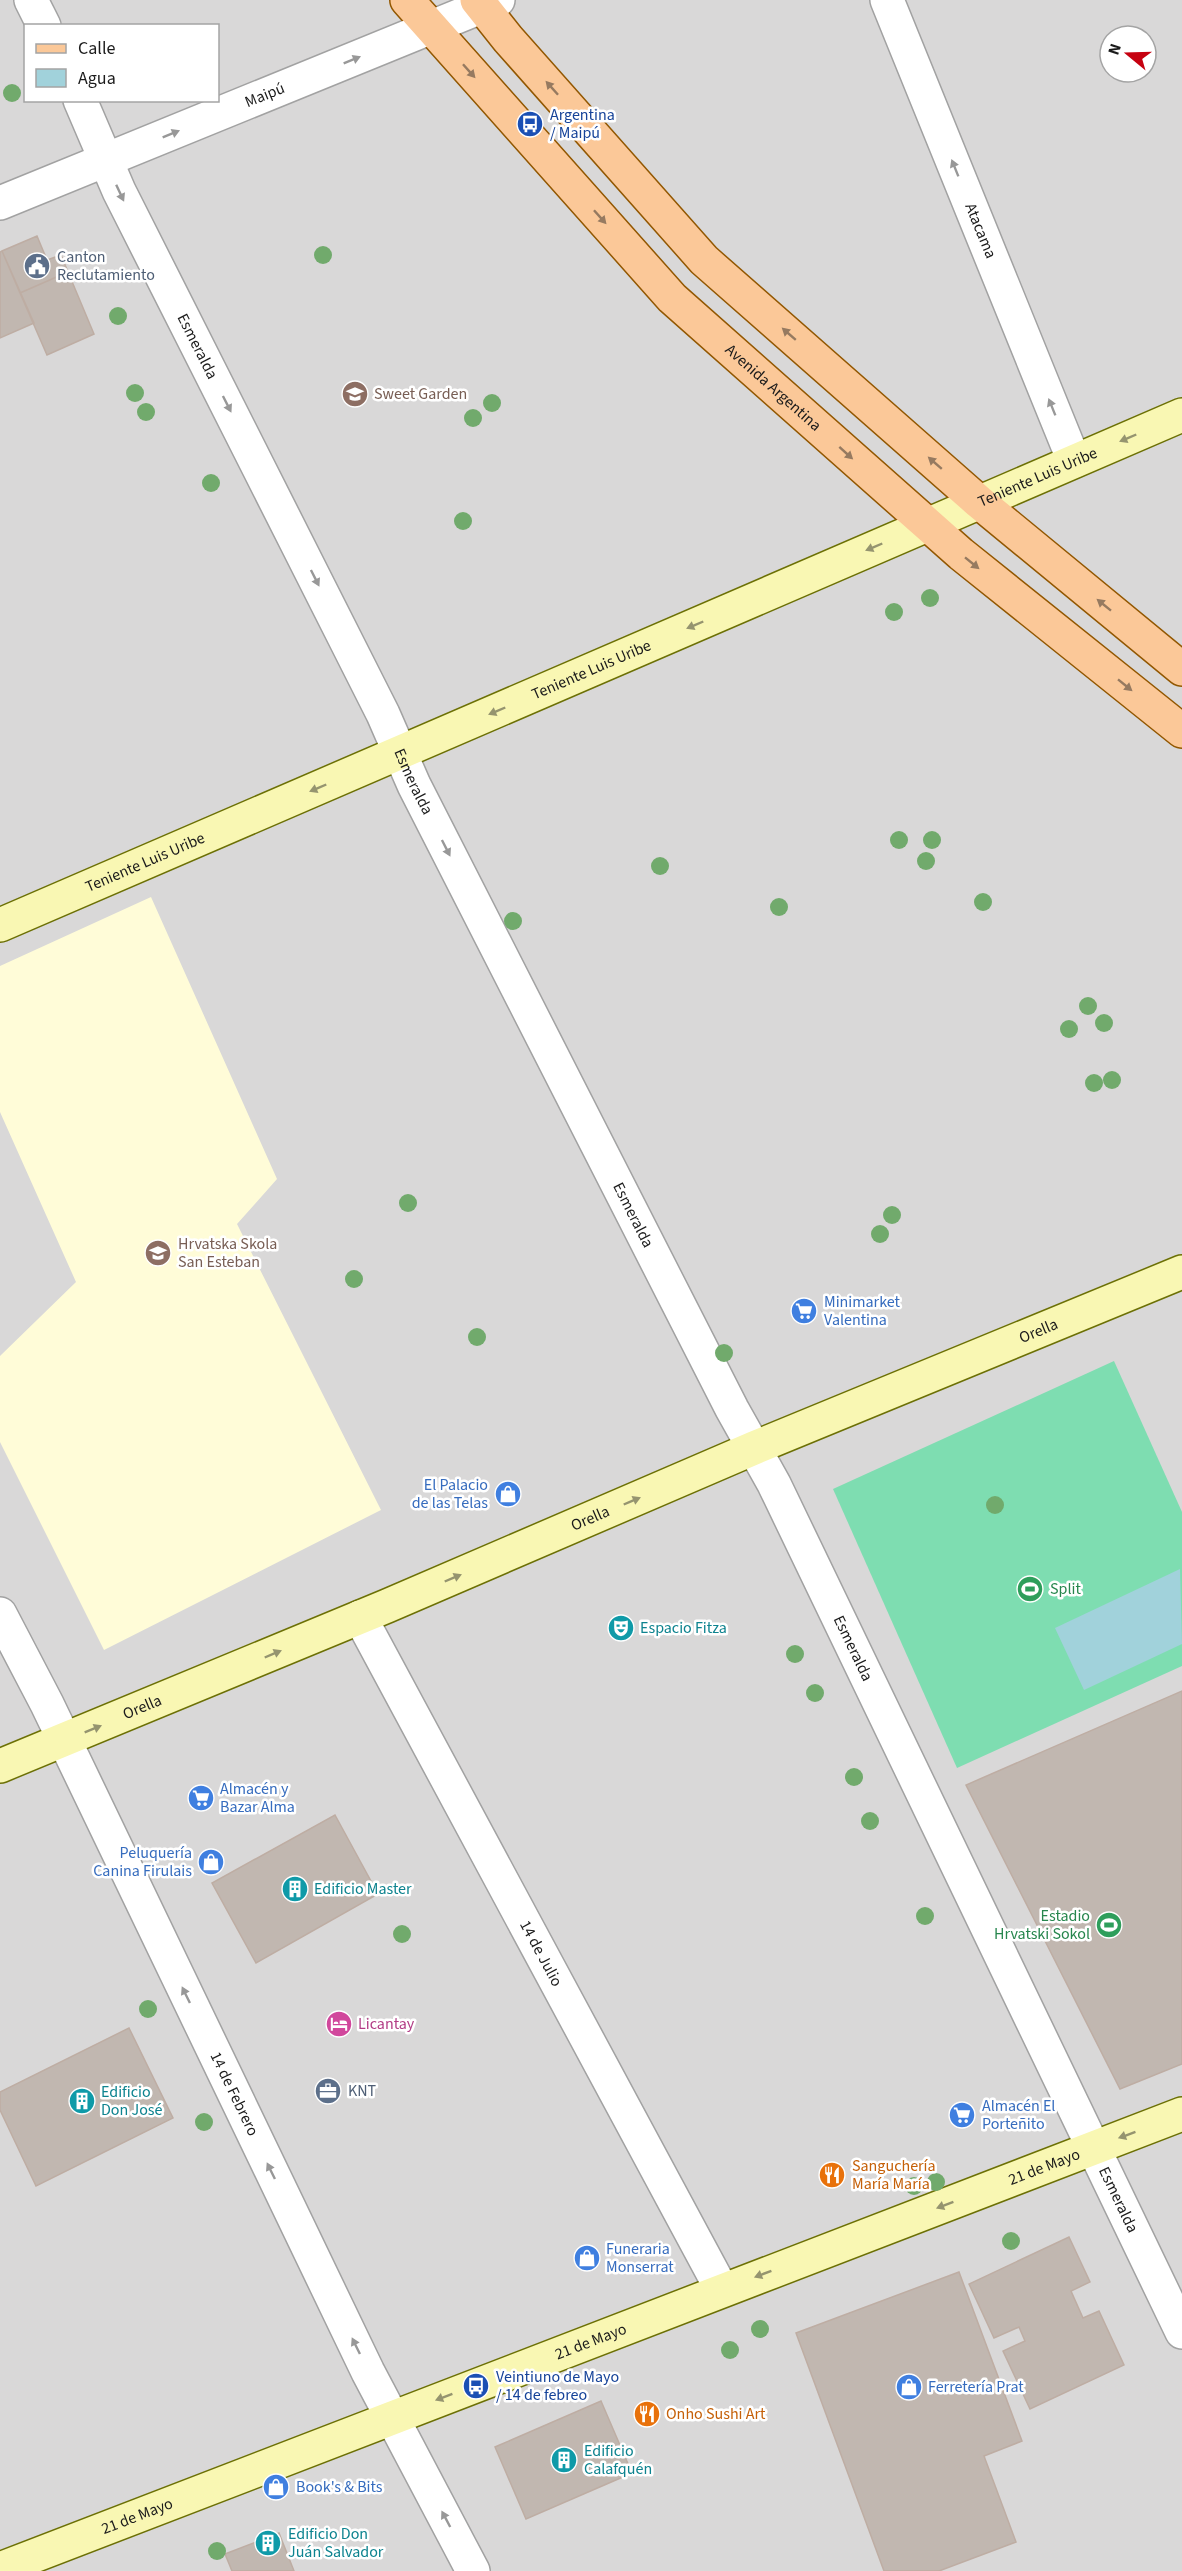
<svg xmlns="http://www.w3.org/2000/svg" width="1182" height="2571" font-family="'Source Sans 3',sans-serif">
<rect width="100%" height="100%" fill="#ede8e1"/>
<path fill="#d9d8d8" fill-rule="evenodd" d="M0 0H1182V2571H0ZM26 26H218V100H26ZM1110 36H1146V72H1110Z"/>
<path fill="#fffcd8" d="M151 897 277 1179 237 1224 381 1510 104 1650 0 1442V1356L76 1282 0 1112V966Z"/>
<path fill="#7eddb1" d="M1114 1361 1182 1512V1666L957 1768 833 1489Z"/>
<path fill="#a1d2db" d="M1180 1569 1182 1644 1084 1690 1055 1628Z"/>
<path fill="#c1b7b0" stroke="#beada3" stroke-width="1.5" d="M37 236 47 260 61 255 68 272 20 293 2 251Z
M2 251 34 323 0 338V252Z
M68 272 94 334 47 355 20 293Z
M1182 1691V2064L1120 2089 966 1785Z
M335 1815 378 1894 256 1963 212 1883Z
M129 2028 173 2118 36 2186 0 2110V2092Z
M1069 2237 1090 2282 1071 2291 1083 2318 1099 2311 1124 2365 1030 2409 1003 2351 1025 2341 1019 2327 994 2338 969 2284Z
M959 2272 1022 2441 984 2456 1016 2542 939 2571H884L796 2333Z
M601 2401 632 2473 526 2519 495 2447Z
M279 2533 294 2571H232L225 2554Z"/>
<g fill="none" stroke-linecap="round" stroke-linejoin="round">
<defs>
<g id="street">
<path d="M31 0 44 26"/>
<path id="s1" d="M887 0 1074 461"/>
<path id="s2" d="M80 100 119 191 383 714 414 785 732 1409 774 1484 1182 2332"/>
<path id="s3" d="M0 203 498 0"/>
<path id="s4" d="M0 1614 47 1704 368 2372 473 2571"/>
<path id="s5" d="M360 1617 722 2290"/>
</g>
<g id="secondary">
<path id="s6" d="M0 925 1182 415"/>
<path id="s7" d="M0 1766 387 1606 754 1448 1182 1272"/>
<path id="s8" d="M0 2569 1182 2114"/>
</g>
<g id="primary">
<path id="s9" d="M407 0 672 298 961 554 1182 731"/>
<path d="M477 0 508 39 704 260 979 502 1182 669"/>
</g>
</defs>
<use href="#street" stroke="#a2a2a2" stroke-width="36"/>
<use href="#secondary" stroke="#6c7005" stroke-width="36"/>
<use href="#primary" stroke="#925701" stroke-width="36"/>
<use href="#street" stroke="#fff" stroke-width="33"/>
<use href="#secondary" stroke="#f9f7b3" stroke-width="33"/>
<use href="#primary" stroke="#fbc898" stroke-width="33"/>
</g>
<g fill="#71aa6c">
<circle cx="12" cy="93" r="9"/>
<circle cx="323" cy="255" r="9"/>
<circle cx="118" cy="316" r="9"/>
<circle cx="135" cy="393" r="9"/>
<circle cx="492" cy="403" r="9"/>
<circle cx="146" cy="412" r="9"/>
<circle cx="473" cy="418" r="9"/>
<circle cx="211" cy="483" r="9"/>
<circle cx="463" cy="521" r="9"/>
<circle cx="930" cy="598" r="9"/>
<circle cx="894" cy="612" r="9"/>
<circle cx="899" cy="840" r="9"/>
<circle cx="932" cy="840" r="9"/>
<circle cx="926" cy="861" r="9"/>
<circle cx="660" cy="866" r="9"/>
<circle cx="983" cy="902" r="9"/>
<circle cx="779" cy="907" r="9"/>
<circle cx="513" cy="921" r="9"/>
<circle cx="1088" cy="1006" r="9"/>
<circle cx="1104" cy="1023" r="9"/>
<circle cx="1069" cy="1029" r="9"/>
<circle cx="1112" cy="1080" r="9"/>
<circle cx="1094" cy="1083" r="9"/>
<circle cx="408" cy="1203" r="9"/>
<circle cx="892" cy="1215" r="9"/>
<circle cx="880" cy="1234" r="9"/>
<circle cx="354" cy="1279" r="9"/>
<circle cx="477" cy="1337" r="9"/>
<circle cx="724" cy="1353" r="9"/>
<circle cx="995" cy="1505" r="9"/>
<circle cx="795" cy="1654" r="9"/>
<circle cx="815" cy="1693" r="9"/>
<circle cx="854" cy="1777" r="9"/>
<circle cx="870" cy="1821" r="9"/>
<circle cx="925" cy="1916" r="9"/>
<circle cx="402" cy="1934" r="9"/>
<circle cx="148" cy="2009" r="9"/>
<circle cx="204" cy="2122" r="9"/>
<circle cx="936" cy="2182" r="9"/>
<circle cx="914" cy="2186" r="9"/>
<circle cx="1011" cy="2241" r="9"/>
<circle cx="760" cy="2329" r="9"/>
<circle cx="730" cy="2350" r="9"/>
<circle cx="217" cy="2551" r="9"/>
</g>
<defs><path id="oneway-solid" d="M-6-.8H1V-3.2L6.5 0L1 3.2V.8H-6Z" transform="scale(1.5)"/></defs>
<g fill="#989898">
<use href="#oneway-solid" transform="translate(352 60) rotate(-22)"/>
<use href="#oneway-solid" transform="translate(171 134) rotate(-22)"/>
<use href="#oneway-solid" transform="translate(955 168) rotate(-112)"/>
<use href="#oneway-solid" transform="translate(120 193) rotate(65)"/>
<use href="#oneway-solid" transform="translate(227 404) rotate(63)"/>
<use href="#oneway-solid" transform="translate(1052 407) rotate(-112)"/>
<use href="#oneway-solid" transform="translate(315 578) rotate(63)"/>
<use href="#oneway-solid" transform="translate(446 848) rotate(63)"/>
<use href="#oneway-solid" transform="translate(186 1995) rotate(-116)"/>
<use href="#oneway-solid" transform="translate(271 2171) rotate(-116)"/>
<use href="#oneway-solid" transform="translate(356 2346) rotate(-116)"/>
<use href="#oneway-solid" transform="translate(446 2519) rotate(-118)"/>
</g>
<g fill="#967a60">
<use href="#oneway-solid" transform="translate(469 71) rotate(48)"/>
<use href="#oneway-solid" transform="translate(552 88) rotate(-132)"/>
<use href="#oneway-solid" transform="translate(600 217) rotate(48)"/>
<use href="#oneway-solid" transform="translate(789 334) rotate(-139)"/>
<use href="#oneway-solid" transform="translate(846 453) rotate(42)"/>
<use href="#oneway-solid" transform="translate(935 463) rotate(-139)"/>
<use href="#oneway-solid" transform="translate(972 563) rotate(39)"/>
<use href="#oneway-solid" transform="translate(1104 605) rotate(-141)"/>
<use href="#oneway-solid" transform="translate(1125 685) rotate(39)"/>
</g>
<g fill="#95946f">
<use href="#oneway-solid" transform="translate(1128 438) rotate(157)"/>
<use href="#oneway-solid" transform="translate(874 547) rotate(157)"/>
<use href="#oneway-solid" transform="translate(695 625) rotate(157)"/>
<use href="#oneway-solid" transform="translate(497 711) rotate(157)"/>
<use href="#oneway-solid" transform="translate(318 788) rotate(157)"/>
<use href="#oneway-solid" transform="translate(632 1501) rotate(-23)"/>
<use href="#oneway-solid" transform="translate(453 1578) rotate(-23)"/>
<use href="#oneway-solid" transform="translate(273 1654) rotate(-23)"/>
<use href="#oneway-solid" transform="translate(93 1729) rotate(-22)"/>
<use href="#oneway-solid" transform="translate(1127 2135) rotate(160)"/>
<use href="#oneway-solid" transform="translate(945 2205) rotate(159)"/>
<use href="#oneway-solid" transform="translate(763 2274) rotate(159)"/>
<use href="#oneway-solid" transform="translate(444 2397) rotate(159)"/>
</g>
<defs>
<symbol id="bus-disc" viewBox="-11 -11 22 22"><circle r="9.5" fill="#1a4fb4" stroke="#fff"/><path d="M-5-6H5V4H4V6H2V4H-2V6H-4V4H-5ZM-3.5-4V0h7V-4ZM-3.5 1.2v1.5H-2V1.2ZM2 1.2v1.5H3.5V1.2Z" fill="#fff"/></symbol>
<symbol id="civic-disc" viewBox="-11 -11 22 22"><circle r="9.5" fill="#5c6f8a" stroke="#fff"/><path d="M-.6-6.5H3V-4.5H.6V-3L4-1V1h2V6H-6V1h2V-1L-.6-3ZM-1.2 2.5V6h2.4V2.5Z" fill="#fff"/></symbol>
<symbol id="school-disc" viewBox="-11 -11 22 22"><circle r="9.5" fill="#8d6e63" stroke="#fff"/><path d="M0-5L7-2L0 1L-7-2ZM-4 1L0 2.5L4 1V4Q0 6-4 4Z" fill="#fff"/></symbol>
<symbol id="supermarket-disc" viewBox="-11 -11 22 22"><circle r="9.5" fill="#3f7fe0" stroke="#fff"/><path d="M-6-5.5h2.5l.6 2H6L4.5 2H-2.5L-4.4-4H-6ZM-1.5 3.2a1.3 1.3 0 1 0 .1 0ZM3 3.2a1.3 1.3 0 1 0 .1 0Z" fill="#fff"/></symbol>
<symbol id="shop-disc" viewBox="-11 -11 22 22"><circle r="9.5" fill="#3f7fe0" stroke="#fff"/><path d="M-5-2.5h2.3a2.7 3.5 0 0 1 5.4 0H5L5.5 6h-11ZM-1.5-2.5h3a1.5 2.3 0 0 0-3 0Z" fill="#fff"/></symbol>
<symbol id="stadium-disc" viewBox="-11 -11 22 22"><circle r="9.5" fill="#2e9e5b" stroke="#fff"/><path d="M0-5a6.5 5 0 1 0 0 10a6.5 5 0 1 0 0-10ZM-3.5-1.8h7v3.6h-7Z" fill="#fff"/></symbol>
<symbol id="theatre-disc" viewBox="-11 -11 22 22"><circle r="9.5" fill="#0f9aa8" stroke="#fff"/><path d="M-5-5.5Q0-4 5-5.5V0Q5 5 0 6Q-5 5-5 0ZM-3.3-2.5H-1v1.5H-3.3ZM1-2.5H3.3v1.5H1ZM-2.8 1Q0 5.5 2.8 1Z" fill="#fff"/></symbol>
<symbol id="building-disc" viewBox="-11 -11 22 22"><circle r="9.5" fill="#0f9aa8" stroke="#fff"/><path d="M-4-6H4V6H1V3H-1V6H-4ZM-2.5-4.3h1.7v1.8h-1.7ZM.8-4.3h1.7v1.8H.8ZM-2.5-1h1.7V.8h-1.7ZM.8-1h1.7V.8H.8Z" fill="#fff"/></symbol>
<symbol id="hotel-disc" viewBox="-11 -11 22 22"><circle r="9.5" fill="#d1479c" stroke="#fff"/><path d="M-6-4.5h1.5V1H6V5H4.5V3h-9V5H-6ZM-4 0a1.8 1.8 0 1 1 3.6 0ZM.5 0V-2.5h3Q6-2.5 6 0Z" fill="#fff"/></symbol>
<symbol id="office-disc" viewBox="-11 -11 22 22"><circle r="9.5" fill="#5c6f8a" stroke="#fff"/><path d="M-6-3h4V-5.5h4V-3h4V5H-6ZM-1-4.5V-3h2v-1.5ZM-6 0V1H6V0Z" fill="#fff"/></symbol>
<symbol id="restaurant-disc" viewBox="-11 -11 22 22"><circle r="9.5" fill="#e8710a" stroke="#fff"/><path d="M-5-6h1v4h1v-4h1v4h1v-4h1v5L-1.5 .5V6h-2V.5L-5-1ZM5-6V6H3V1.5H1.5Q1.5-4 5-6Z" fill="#fff"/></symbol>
</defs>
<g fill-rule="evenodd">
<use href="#bus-disc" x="515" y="109" width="30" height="30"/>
<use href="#civic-disc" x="22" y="251" width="30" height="30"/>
<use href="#school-disc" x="340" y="379" width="30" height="30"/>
<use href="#school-disc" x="143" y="1238" width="30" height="30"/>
<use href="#supermarket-disc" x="789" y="1296" width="30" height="30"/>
<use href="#shop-disc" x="493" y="1479" width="30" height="30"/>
<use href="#stadium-disc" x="1015" y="1574" width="30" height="30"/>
<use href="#theatre-disc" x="606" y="1613" width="30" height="30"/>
<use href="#supermarket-disc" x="186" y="1783" width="30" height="30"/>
<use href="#shop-disc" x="196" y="1847" width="30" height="30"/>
<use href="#building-disc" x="280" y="1874" width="30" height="30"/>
<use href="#stadium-disc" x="1094" y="1910" width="30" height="30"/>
<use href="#hotel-disc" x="324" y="2009" width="30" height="30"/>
<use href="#office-disc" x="313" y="2076" width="30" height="30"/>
<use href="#building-disc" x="67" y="2086" width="30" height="30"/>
<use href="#supermarket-disc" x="947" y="2100" width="30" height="30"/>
<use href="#restaurant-disc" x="817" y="2160" width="30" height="30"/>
<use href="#shop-disc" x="572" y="2243" width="30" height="30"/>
<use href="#bus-disc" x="461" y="2371" width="30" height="30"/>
<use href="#shop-disc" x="894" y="2372" width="30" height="30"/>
<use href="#restaurant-disc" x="632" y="2399" width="30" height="30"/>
<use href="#building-disc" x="549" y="2445" width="30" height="30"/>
<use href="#shop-disc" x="261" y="2472" width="30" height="30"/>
<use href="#building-disc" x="253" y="2528" width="30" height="30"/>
</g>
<g text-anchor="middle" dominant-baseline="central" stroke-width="5" stroke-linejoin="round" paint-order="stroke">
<g font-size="16" fill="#1b1b1b" stroke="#fff">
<text stroke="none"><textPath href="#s3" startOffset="286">Maipú</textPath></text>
<text stroke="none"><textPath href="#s1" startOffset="249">Atacama</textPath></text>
<text stroke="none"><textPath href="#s2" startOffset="273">Esmeralda</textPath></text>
<text stroke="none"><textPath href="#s9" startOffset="534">Avenida Argentina</textPath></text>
<text stroke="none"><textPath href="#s6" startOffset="1130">Teniente Luis Uribe</textPath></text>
<text stroke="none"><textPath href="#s6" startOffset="644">Teniente Luis Uribe</textPath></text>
<text stroke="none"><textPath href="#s2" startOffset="759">Esmeralda</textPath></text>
<text stroke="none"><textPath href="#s6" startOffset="158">Teniente Luis Uribe</textPath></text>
<text stroke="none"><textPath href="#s2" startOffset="1245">Esmeralda</textPath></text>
<text stroke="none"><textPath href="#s7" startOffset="1126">Orella</textPath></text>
<text stroke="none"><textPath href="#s7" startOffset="640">Orella</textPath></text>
<text stroke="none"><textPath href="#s2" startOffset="1731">Esmeralda</textPath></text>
<text stroke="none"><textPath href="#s7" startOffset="154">Orella</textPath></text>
<text stroke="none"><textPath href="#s5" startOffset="382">14 de Julio</textPath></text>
<text stroke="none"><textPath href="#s4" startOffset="534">14 de Febrero</textPath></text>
<text stroke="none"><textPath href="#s8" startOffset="1119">21 de Mayo</textPath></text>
<text stroke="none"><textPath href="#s2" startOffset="2343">Esmeralda</textPath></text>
<text stroke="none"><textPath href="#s8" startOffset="633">21 de Mayo</textPath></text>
<text stroke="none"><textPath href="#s8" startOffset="147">21 de Mayo</textPath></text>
</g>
<g font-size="16" fill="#164399" stroke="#fff" text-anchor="start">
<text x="550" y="115">Argentina<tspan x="550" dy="18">/ Maipú</tspan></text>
<text x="496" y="2377">Veintiuno de Mayo<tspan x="496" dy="18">/ 14 de febreo</tspan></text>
</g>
<g font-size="16" fill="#4e5e75" stroke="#fff" text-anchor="start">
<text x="57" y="257">Canton<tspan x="57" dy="18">Reclutamiento</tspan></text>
<text x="348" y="2091">KNT</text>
</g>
<g font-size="16" fill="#785e54" stroke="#fff" text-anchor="start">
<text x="374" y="394">Sweet Garden</text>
<text x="178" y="1244">Hrvatska Skola<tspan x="178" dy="18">San Esteban</tspan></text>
</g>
<g font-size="16" fill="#366cbe" stroke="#fff" text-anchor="start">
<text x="824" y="1302">Minimarket<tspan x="824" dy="18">Valentina</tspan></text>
<text x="488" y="1485" text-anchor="end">El Palacio<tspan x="488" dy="18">de las Telas</tspan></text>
<text x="220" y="1789">Almacén y<tspan x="220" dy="18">Bazar Alma</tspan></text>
<text x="192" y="1853" text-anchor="end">Peluquería<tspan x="192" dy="18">Canina Firulais</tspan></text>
<text x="982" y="2106">Almacén El<tspan x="982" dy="18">Porteñito</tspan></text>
<text x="606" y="2249">Funeraria<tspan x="606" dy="18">Monserrat</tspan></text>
<text x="928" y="2387">Ferretería Prat</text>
<text x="296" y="2487">Book's &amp; Bits</text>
</g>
<g font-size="16" fill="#27864d" stroke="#fff" text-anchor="start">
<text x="1050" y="1589">Split</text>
<text x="1090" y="1916" text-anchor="end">Estadio<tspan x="1090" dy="18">Hrvatski Sokol</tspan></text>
</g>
<g font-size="16" fill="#0d838f" stroke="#fff" text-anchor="start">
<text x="640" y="1628">Espacio Fitza</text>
<text x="314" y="1889">Edificio Master</text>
<text x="101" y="2092">Edificio<tspan x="101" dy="18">Don José</tspan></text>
<text x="584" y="2451">Edificio<tspan x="584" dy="18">Calafquén</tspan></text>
<text x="288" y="2534">Edificio Don<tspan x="288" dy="18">Juán Salvador</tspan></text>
</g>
<g font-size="16" fill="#b23c85" stroke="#fff" text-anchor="start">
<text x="358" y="2024">Licantay</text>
</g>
<g font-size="16" fill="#c56008" stroke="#fff" text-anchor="start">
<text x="852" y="2166">Sanguchería<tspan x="852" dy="18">María María</tspan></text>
<text x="666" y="2414">Onho Sushi Art</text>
</g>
</g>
<rect x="24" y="24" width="195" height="78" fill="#ffffff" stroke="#a4a4a4" stroke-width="1.5"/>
<rect x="36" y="44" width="30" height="9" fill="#fbc898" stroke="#a4a4a4" stroke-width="1.5"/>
<text x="78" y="54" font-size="18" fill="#1b1b1b">Calle</text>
<rect x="36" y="69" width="30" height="18" fill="#a1d2db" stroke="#a4a4a4" stroke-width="1.5"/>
<text x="78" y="84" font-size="18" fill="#1b1b1b">Agua</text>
<g transform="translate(1128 54) rotate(289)"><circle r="28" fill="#ffffff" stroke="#a4a4a4" stroke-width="1.5"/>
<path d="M0-4.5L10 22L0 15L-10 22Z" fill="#c60110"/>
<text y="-9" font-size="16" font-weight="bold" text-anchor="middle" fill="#1b1b1b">N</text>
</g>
</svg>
